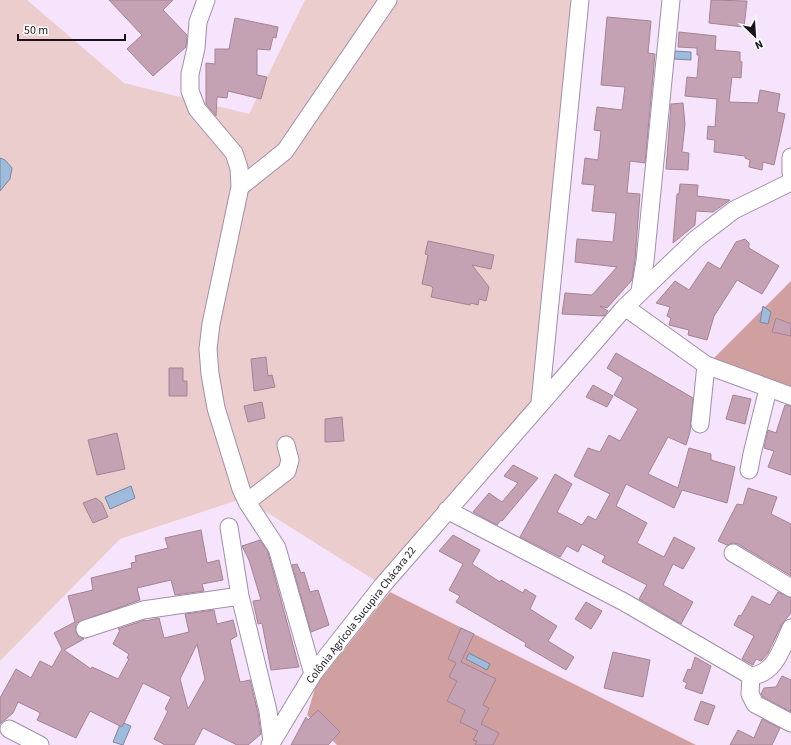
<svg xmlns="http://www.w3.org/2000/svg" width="791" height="745" font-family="'Source Sans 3',sans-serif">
<rect width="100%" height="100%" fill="#f5e4fc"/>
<path fill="#ebcdcd" d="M0 0H27L124 83 249 114 305 0H578L540 397 379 583 244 498 120 539 0 661Z"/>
<path fill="#d0a0a1" d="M791 281V391L707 365Z
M390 592 696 745H337L307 715 316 685Z"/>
<path fill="#9fbadb" stroke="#7788a2" d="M675 51 691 52V60L674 59Z
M0 158 5 160 12 168 10 179 0 191Z
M763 306 771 312 768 324 760 322Z
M131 486 135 498 110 509 105 497Z
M469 653 490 664 487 670 466 659Z
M121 722 131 726 123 745 113 742Z"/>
<path fill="#c4a1b3" stroke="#a48394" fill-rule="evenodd" d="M109 0H173L163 10 187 35 186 47 153 76 127 49 142 35Z
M711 0 747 1 744 27 709 23Z
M607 17 651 21 648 53 655 54 645 163 630 161 627 193 640 194 635 260 632 280 607 308 600 306 608 311 604 316 562 314 565 293 592 295 617 267 575 262 577 239 613 242 616 213 592 211 595 185 582 184 585 158 598 160 601 131 594 130 597 107 622 110 625 87 601 85Z
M235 18 278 27 276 38 273 37 270 50 257 49V75L267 77 261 99 228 91 227 98 217 97 216 116 206 104V63L215 64V49H229Z
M679 32 716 36 715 50 740 52V61L742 62 741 78 732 77 729 102 758 103 760 90 780 94 777 112 785 114 774 165 763 162 762 170 749 167 750 160 745 158V156L714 152 715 140 707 139 708 126 715 127 717 99 685 96 687 77 697 78 699 55H697V48L678 47Z
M683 103 685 124 682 152 689 153 688 170 666 169 671 104Z
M680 184 698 185 697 196 730 200 713 212 696 211 695 225 673 243 677 194H679Z
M745 239 749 243V248L779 266 762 294 737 280 714 316 707 340 688 335 689 330 669 325 671 318 667 316 670 307 656 303 675 281 689 290 708 262 720 269 736 242Z
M428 241 494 255 491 269 472 265 489 287 486 301 479 299 478 305 471 303 470 305 431 297 433 288 431 286 422 284 428 255 425 254Z
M776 318 791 324V336L772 332Z
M616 353 693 398 690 432 686 445 668 437 648 474 678 488 689 448 711 454V460L735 467 727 503 682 490 674 508 626 484 616 506 647 523 637 543 664 557 674 537 695 548 683 569 673 564 663 585 693 602 681 624 639 599 647 585 602 562 605 556 582 544 578 552 567 546 560 557 520 537 555 474 572 484 557 512 582 525 588 516 596 520 610 494 574 476 588 448 600 452 609 435 620 441 638 409 614 395 623 378 607 368Z
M266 357 268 376 272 375 275 387 254 391 251 359Z
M169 368H183V381H187V396H169Z
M593 385 613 396 607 407 586 397Z
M733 395 751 399 745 424 726 419Z
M262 402 265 418 248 422 244 406Z
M785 405 791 406V475L768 467 774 451 764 448 768 430 776 433Z
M342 417 344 441 325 442V419Z
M117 433 125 469 97 475 88 440Z
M513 465 538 478 502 521 501 520 497 525 473 512 489 493 502 502 518 483 504 476Z
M748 488 777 497 771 514 791 524V576L738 544 733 543 727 545 718 541 737 504 743 505Z
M96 498 102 503 108 517 93 523 83 503Z
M201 530 207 563 219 560 223 580 202 584 204 591 175 595 171 580 137 588 140 600 76 623V632L79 637 84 639 64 650 91 669 92 667 118 679 129 659 127 658 129 654 113 644 120 630 118 629 145 620V621L159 618 164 638 189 632 185 614 214 610 217 624 233 620 237 636 230 640 240 682 250 680 258 713 261 734 248 745H237L203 728 194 745H165L154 739 168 711 165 709 171 697 143 683 122 727 90 711 76 738 37 720 40 714 39 712 18 702 13 713 0 724V698L16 669 31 678 40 661 52 667 62 649 54 633 75 622 68 596 93 590 91 578 132 568 131 563 136 562 135 556 168 548 165 538ZM197 644 205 679 188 709 180 679Z
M453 535 480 550 472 564 500 582 501 580 523 593 525 589 536 596 530 609 557 626 548 641 574 657 566 670 525 646 526 643 456 602 460 596 449 590 463 564 439 551Z
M260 540 268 552 299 667 271 670 262 623 258 624 253 601 261 600 249 560 242 546Z
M297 564 301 573 304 572 310 592 318 590 329 625 311 632 292 565Z
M778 592 791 598V613L782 624 768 653 761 661 756 659 753 665 742 659 754 636 734 625 739 615 741 616 752 596 770 605Z
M586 602 602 611 591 629 575 619Z
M461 628 474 634 461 662 496 679 483 705 489 708 481 724 499 733 493 745H475L477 741 473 740 478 731 460 722 465 710 447 701 457 681 449 677 456 663 448 659Z
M613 652 650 660 643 697 604 688Z
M695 657 711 666 702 694 685 688 687 683 683 681 688 669 691 670Z
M782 676 791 680V712L763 697 761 694 764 688 776 687Z
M701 701 715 706 708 725 694 720Z
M318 710 340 732 328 745H291L306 717 308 720Z
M762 719 780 728 772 745H730L738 730 754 738Z"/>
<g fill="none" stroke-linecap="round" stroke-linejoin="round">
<defs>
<path id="minor" d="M206 0 198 22 196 48 190 74V91L197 109 234 153 239 168 240 187 211 324 208 349 210 374 216 408 241 489 247 502 277 548 313 674
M791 157V173
M240 187 285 151 388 0
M640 291 645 261 671 0
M625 307 706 365 791 396
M540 403 580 0
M700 424 706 365
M749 470 752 454 768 389
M247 502 287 471 290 460 286 445
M447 510 624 602 751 676C775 674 782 648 791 628
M229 527 240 596 268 711 272 742
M733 553 791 588
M85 629 143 610 240 596
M751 676 750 694 755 704 791 723
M9 729 40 745
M270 745 313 674 382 586 625 307 696 239 734 210 791 182"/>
</defs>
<use href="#minor" stroke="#a28eab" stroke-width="19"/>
<use href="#minor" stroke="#fff" stroke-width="17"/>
</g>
<g text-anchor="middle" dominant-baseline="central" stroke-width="4" stroke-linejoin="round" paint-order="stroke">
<g font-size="11" fill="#19121c" stroke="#fff">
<text transform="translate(361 615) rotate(-52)">Colônia Agrícola Sucupira Chácara 22</text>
</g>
</g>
<g transform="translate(755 36) rotate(155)" stroke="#ffffff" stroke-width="3" paint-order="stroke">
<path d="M0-3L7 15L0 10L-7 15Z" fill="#19121c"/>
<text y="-6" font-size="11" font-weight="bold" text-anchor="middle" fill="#19121c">N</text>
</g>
<path d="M18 34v6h107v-6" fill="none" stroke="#19121c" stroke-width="2"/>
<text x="24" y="34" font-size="12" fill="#19121c" stroke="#ffffff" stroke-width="3" paint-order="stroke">50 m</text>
</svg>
